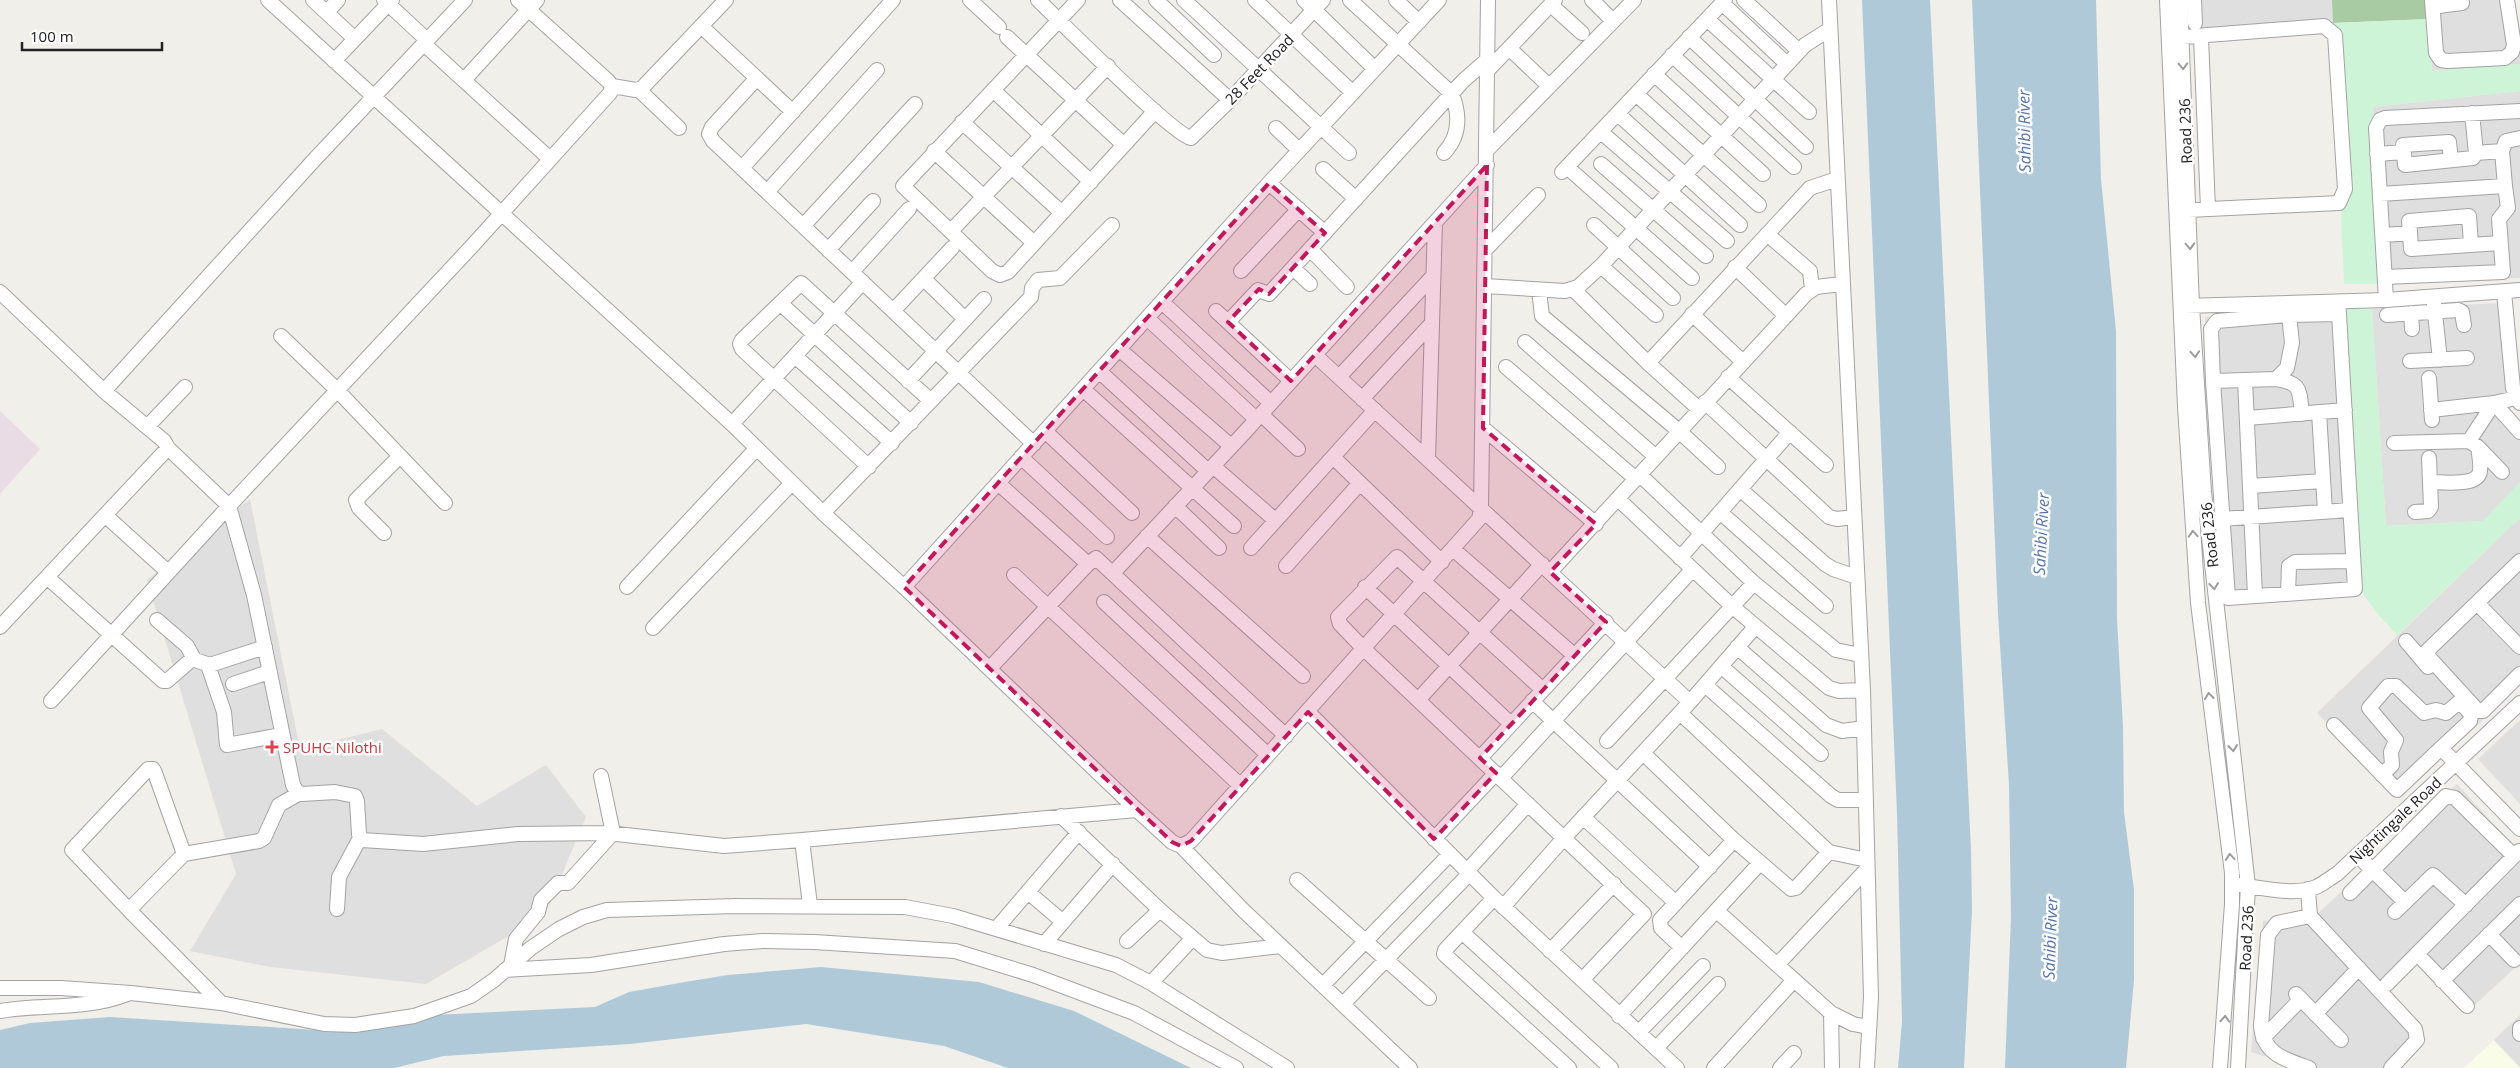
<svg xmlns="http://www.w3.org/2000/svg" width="2520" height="1068" font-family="'Open Sans',sans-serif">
<rect width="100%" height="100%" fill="#f1efe9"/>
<path fill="#dfdfdf" d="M2191 0H2332L2333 23 2193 32Z
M2429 0H2511L2520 42V64L2432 71Z
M2520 91V278L2379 284 2373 107Z
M2500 303 2508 410 2520 422V482L2483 521 2386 526 2372 309Z
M2344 308 2361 591 2222 600 2205 317Z
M250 499 300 749 382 729 477 806 546 765 586 817 545 915 426 984 270 967 190 951 236 874 147 580Z
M2520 518V685L2399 799 2317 713Z
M2520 720V804L2478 759Z
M2457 784 2520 853V963L2465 1014 2416 960 2382 993 2421 1038 2390 1068H2304L2251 1052 2263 921 2313 918Z
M2520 1015V1067L2494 1040Z"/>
<path fill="#e9dce4" d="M0 411 40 449 0 494Z"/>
<path fill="#f9fce7" d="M2494 1041 2520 1068H2464L2493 1041Z"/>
<path fill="#a8cba3" d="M2332 0H2429V19L2333 23Z"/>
<path fill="#cdf4d6" d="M2429 19 2432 71 2520 64V91L2373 107 2379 284H2344L2333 23Z
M2344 308 2372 309 2386 526 2483 521 2520 482V518L2397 635 2376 612 2361 591Z"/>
<path fill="#afc9d9" d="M1862 0H1930L1971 850 1972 910 1964 1068H1898L1902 1021 1897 813Z
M1972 0H2096L2101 179 2116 331 2117 620 2123 726 2124 812 2134 890V980L2126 1068H2005L2011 917 2009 785 1998 614Z
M821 967 979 982 1074 1011 1191 1068H1008L944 1046 806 1024 630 1044 444 1056 394 1068H0V1030L30 1023 110 1017 333 1031 435 1015 595 1007 629 992 685 982 728 975Z"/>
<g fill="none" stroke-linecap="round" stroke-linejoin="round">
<defs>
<path id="minor" d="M268 0 732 424 823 513 904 587 1137 810 1172 842 1181 846 1191 841 1479 519 1481 509 1488 0
M313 0 354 38
M384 0 427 40
M970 0 999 27
M1038 0C1060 21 1172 134 1191 138L1230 100 1323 0
M1078 0 903 186 992 271 1000 275 1008 272 1155 111
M1120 0 1230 100
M1156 0 1214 55
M1184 0 1349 153
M1255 0 1353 93
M1304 0 1375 69
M1350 0 1452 94C1460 115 1460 136 1444 153
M1396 0 1419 22
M1592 0 1613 21
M1744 0 1799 51
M1829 0 1863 690 1871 997 1867 1068
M2167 0 2185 407 2198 603 2232 873V904L2220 1068
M2180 0 2192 306 2204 492 2248 886 2238 1068
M2194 0 2195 23
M2432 0 2436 53 2441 60 2448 61 2505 58 2512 52 2514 45 2507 0
M1722 3 1787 64
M1551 5 1582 33
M2446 5 2462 3
M2433 7 2446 5V0
M327 12 338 0
M1707 19 1809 112
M701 26 793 112
M1007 37 1124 145
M1689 37 1806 147
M2182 37 2324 26 2335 35 2345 189 2339 203 2188 210
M2201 37 2208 209
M424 44 550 159
M1509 48 1549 86
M1672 55 1794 167
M334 61 392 0
M1488 70 1555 0
M1654 74 1763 174
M757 78 712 127 709 134 713 141 1034 444
M464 80 537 0
M612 86 636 90 642 88 726 0
M639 90 679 128
M993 90 1091 182
M1636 94 1759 205
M2472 113 2476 153 2502 151 2506 141 2520 138
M1618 114 1740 225
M962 122 1062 213
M1276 128 1299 150
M1601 132 1727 241
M1487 150 1634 0
M934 151 1034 243
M2502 151 2505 186
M2404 152 2403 145 2449 142 2451 160
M2377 154 2404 152 2405 165 2473 158 2476 153
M1601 164 1706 256
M1567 167 1692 278
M742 168 893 0
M1323 169 1356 199
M1562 172 1725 0
M1269 183 1325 233
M767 192 877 70
M2380 194 2505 186 2508 208 2499 219 2503 272 2385 277
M1594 225 1673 298
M803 226 915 104
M951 231 1108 66
M2410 233 2409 221 2469 216 2471 244
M1767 234 1810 271 1812 289
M2383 235 2410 233 2411 249 2500 243
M1486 249 1538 195
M828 250 873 201
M1311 250 1347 287
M1601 266 1656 315
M1735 267 1786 316
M1293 268 1310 284
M1241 271 1299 209
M852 272 909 209
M924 279 965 319
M1485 286 1565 291 1578 287 1601 266 1805 45 1830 29
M1539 290 1542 316 1679 431 1718 467
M1574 290 1648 363 1699 409
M0 292 104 391 164 441 168 448 0 627
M2504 292 2513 388 2520 403
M2386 300 2376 128 2380 120 2385 118 2520 111
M1162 302 1271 403
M780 303 911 423
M2338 303 2339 314 2355 589 2228 598 2213 381 2276 379 2287 368 2292 343 2289 315 2339 314
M2434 304 2440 360
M2184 306 2386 300 2520 290
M893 311 952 248
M1216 311 1291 381
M2411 313 2412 329
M1692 314 1743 362
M2387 315 2458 310 2462 312 2464 325
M1147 318 1256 419
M1228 322 1258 290 1269 294 1463 81 1488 59
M281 336 337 390 445 503
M1525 342 1656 457
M1119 349 1231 446
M1315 355 1690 702
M795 356 892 443
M2410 361 2467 358
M1648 363 1810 188 1837 179
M1506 367 1636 479
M1099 371 1208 471
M1339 377 1433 276
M1728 377 1826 465
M2429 378 2432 420
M2276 379C2302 383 2299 390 2302 414
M2245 380 2255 596
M908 381 984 299
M2213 381 2211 329 2217 321 2289 315
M1083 389 1234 526
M104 391 315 159 465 0
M1362 399 1432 323
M1705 402 1829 517 1837 519 1854 517
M2494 403 2520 432
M2431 410 2494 403 2516 398
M2319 412 2325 511
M1261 414 1298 449
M2247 418 2345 410
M732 424 863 282
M147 427 185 387
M1483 428 1596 524
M1045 431 1132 513
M2469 441 2494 403
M2394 443 2469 441 2478 447C2479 454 2481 464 2480 471 2478 487 2443 482 2430 482
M2478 447 2502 472
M168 448 229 506 254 595 293 785 297 792 302 794 335 792 355 796 357 801 359 834 362 840 423 844 518 834 608 833 724 846 802 840 810 905
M1021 457 1107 537
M1333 457 1442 562
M1428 459 1435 223
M1213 466 1275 520
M869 467 742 349 740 344 742 340 801 283 931 401
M1640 475 1754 583 1836 650 1860 655
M998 483 1088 564
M2250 486 2323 481
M1740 489 1825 564 1833 569 1857 577
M1618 499 1733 607 1829 688 1839 691 1863 690
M1175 506 1219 548
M1720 512 1826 606
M2415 512 2428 511 2431 507 2429 458
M823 513 1031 297 1032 288 1038 280 1060 278 1112 225
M106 516 168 572
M2221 519 2350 510
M384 533 359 508 356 500 400 456
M1147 536 1303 676
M1251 548 1375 410
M1453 549 1575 656
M1680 558 1790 432
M2520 561 2425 653 2478 711H2483L2520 674
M1286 566 1360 483
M1550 572 1806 294 1816 287 1842 284
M1113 573 1244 433 1487 165
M1014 575 1241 786
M47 577 163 681H167L192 659 210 665 265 647
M627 587 756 449
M904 587 1269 183 1439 0
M1365 587 1511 724
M2288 594 2289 566 2295 562 2353 561
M1104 602 1268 755
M2477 603 2520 647
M157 620 187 646 194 659
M653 628 792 483
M2406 641 2428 667
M1737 647 1826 725 1842 731 1864 728
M208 665 224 712 227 745 281 735
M1721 666 1821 754
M990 668 1088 564 1096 558 1286 736
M233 684 269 672
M1705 685 1831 796 1838 800H1865
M1543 690 1397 557 1338 617 1340 624 1363 648 1644 914 1582 980
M1418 700 1542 564
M51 701 229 506 473 245 610 93 612 86 608 81 518 0
M1532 701 1710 867
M2461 703 2471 714 2470 721 2441 748 2520 829
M1308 712 1494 898 1677 1068
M1680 713 1829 852 1867 860
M2334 725 2397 790 2441 748
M1607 741 1754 583
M1643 753 1734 840 1791 889 1796 888 1829 852
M1480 758 1606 622
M2382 775 2392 765 2391 752 2396 740 2369 708 2388 686H2396L2424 713 2436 710 2446 713 2459 702
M1501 778 1692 570
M1061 816 1160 910 1207 950 1222 953 1281 946
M1583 817 1676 903
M1434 839 1496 773
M802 840 1137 810
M1181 846 1244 911 1410 1068
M2357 855 2405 902
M1467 871 1528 804
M1297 880 1429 998
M2240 885C2262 888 2295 896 2316 887 2323 884 2330 878 2337 874L2520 703
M2308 889 2310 916 2415 1029 2417 1040 2391 1068
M1028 892 1063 922 1044 944
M2350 893 2446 796 2455 798 2514 856
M1494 898 1445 950 1444 954 1569 1068
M1503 907 1564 838 1690 702 1755 627
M337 909 339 877 360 838
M129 910 72 850 148 769H153L155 773 184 854
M1717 911 1831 1013 1853 1024 1868 1027
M2395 912 2433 875 2466 905
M1063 922 1113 864
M996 929 1079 832
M1462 932 1611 1068
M2489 934 2514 960
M1127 941 1160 910
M1682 948 1661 928 1660 920 1734 840
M1550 951 1614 884
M2424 961 2467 1006
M511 965 516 939 538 912 541 900 558 883H568L613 833 601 776
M1777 965 1867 869
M505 970 591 965 724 944 763 941 814 942 955 951 1033 975 1134 1013 1236 1068
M2442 981 2520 904
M1151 983 1193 938
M2387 984 2519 851
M1323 985 1450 854
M0 988H61L131 993 221 1003 324 1024 355 1025 414 1016 471 996 494 980 531 948 559 929 583 917 607 910 735 906 905 907 953 916 1116 965 1151 983 1287 1068
M2296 994 2341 1040
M221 1003 129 910 184 854 259 841 264 838 279 805 300 793
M1343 1004 1469 874
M0 1011C42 1004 87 1010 127 994
M1831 1013 1832 1068
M2315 1014 2359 968
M1619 1016 1760 863
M2520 1028V1034
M1639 1032 1703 966
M2263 1038 2301 999
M1657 1047 1718 984
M1714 1068 1794 980
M1780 1068 1794 1053
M2309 1068C2286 1060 2263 1054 2261 1026L2268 935 2277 923 2310 916"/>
</defs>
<use href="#minor" stroke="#a3a3a3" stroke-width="16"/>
<use href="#minor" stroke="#fff" stroke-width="14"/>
</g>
<defs><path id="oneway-chevron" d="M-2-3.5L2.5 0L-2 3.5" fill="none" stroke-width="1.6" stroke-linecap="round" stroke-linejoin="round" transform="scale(1.25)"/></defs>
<g stroke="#9c9c9c">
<use href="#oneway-chevron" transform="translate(2183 66) rotate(88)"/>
<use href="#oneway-chevron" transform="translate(2190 246) rotate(88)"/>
<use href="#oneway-chevron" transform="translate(2195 354) rotate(86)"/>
<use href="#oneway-chevron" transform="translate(2193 534) rotate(-94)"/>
<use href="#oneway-chevron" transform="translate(2214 586) rotate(83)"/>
<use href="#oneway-chevron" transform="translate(2209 696) rotate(-97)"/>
<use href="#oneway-chevron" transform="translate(2233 748) rotate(83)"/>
<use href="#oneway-chevron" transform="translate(2230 857) rotate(-95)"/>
<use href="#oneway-chevron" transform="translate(2225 1019) rotate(-87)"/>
</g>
<path fill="#c2185b" fill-opacity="0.2" stroke="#c2185b" stroke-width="4" stroke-dasharray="10 6" stroke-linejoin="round" d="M1487 165 1483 428 1596 524 1550 572 1606 622 1480 758 1496 773 1434 839 1308 712 1191 841 1181 846 1172 842 904 587 1269 183 1325 233 1269 294 1259 289 1228 322 1291 381Z"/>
<path fill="#e0444e" stroke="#fff" stroke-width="2" d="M269.5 739.5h5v5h5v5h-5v5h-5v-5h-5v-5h5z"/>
<g text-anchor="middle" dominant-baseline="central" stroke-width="5" stroke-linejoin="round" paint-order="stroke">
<g font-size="15" fill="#222" stroke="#fff">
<text transform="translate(1259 69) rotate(-46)">28 Feet Road</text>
<text transform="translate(2185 131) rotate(-92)">Road 236</text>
<text transform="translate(2209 535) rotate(-96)">Road 236</text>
<text transform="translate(2395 820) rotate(-43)">Nightingale Road</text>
<text transform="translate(2246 938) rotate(-87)">Road 236</text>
</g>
<g font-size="15" fill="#be3a42" stroke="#fff" text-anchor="start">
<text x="283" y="747">SPUHC Nilothi</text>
</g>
<g font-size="16" font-style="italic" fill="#5773a8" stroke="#fff">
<text transform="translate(2024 131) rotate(-91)">Sahibi River</text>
<text transform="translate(2041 534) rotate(-87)">Sahibi River</text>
<text transform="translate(2050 938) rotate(-88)">Sahibi River</text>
</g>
</g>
<path d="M22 42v8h140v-8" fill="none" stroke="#222222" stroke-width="2.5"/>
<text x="30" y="42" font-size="15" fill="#222222" stroke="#ffffff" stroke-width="4" paint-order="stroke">100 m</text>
</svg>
